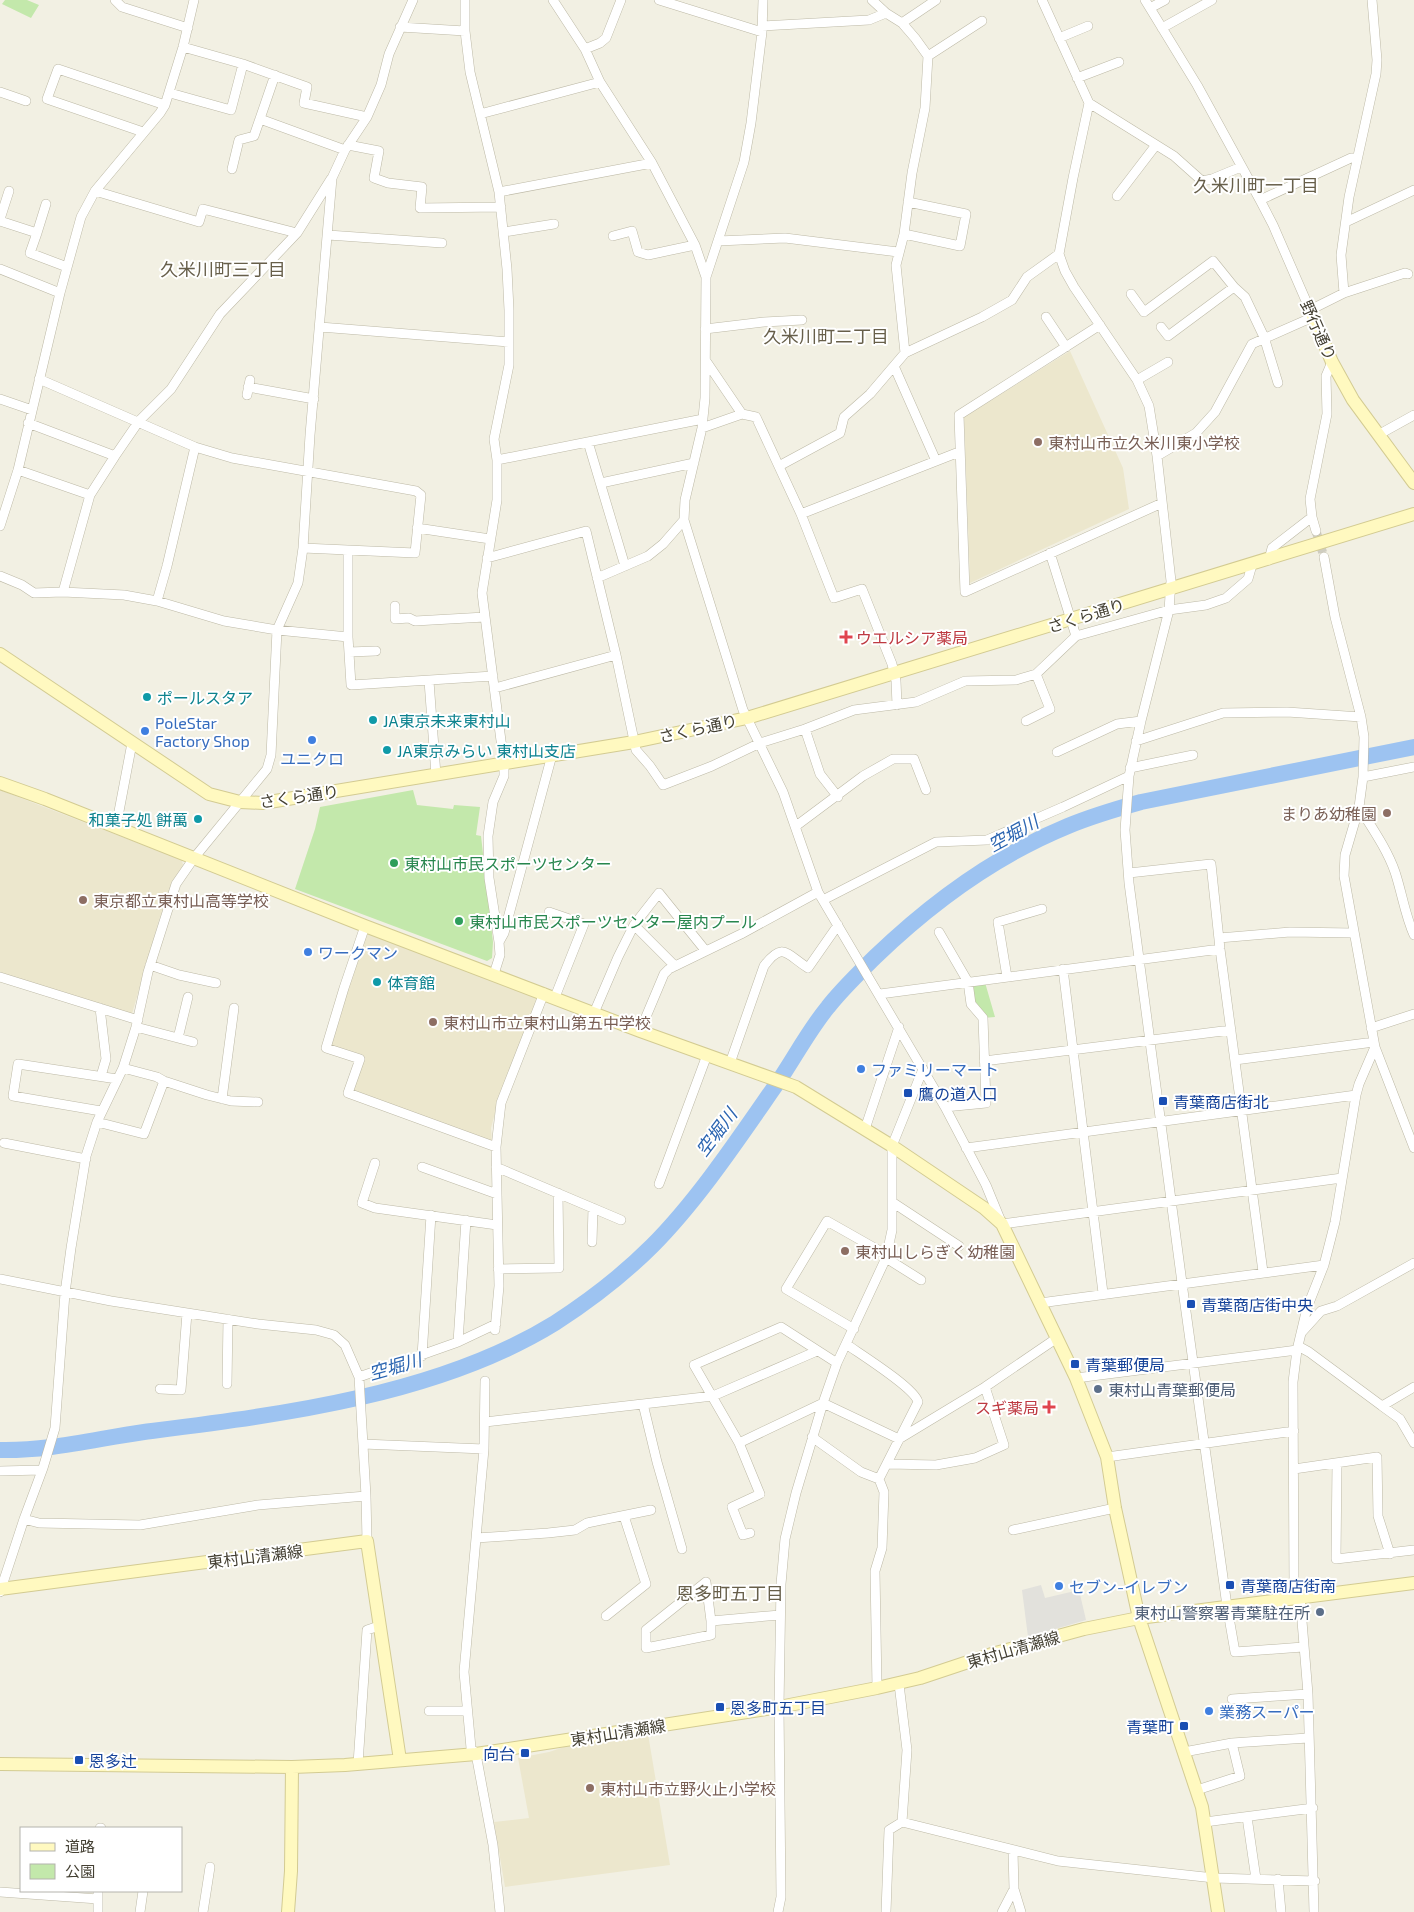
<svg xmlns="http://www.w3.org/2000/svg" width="1414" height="1912" font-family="'Exo 2','Noto Sans JP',sans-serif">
<rect width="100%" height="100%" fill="#f2f0e3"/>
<path fill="#ece7cd" d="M1070 351 1123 468 1129 509 970 583 964 417Z
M0 790 182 860 183 866 174 880 159 920 132 1014 0 975Z
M367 930 539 998 498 1102 491 1128 492 1143 351 1090 363 1057 330 1046Z
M648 1734 670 1865 505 1887 494 1822 529 1818 518 1758 549 1752 564 1747Z"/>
<path fill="#c3e8ab" d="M5 0H27L39 5 31 18 2 4Z
M413 790 417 805 453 809 454 805 480 807 476 835 481 836 493 942 492 958 487 961 295 889 315 829 320 807Z
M984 979 995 1017 983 1018 971 1004 968 982Z"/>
<path fill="#e2e1dc" d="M1041 1585 1045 1598 1079 1590 1086 1620 1028 1637 1022 1590Z"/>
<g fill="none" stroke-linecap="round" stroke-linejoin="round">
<path stroke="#9dc3f1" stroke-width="16" d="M0 1450C49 1451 95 1439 144 1432 278 1415 437 1396 555 1323 589 1301 623 1275 652 1246 698 1200 741 1135 778 1082 795 1057 809 1030 828 1007 842 989 859 973 875 957 930 904 997 855 1068 826 1092 816 1116 809 1141 802L1414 747"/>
<path stroke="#cfcdc0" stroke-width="9" stroke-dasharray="9 4.5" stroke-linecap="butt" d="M1316 531 1324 557"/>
<defs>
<path id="street" d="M115 0 122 7 188 28
M465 0V31L470 72 499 192 507 269 509 310V365L494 439 497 460V500L482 593 504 764V776L493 802 488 836 489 878 499 942 500 955 494 974
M553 0 585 49 600 82 652 163 695 245 706 277
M659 0 762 32
M763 0 762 32 751 123 744 162 706 277 705 398 702 428 685 500 684 520 743 710 783 792 818 892 945 1107 986 1185 1002 1224 1342 1178
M872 0 886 13 902 23 915 38 928 56 925 108 912 173 904 234 896 265 905 353
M1042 0 1089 103 1174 156 1202 181 1212 179 1241 167
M1145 0 1197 85 1260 200 1273 225 1313 317 1252 344 1215 412 1196 433 1157 456
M1150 8 1165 0
M902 23 936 0
M762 26 869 20 886 13
M400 27 465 31
M1162 28 1212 0
M1059 38 1088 26
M183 47 243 64 307 87 304 103 367 117
M585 49 600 43 606 38 621 0
M928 56 982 21
M1077 78 1119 62
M0 92 26 101
M170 93 231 110 243 64
M1089 103 1073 178 1059 254 1065 271 1074 287 1137 380 1149 406 1157 456 1171 581 1169 610 1141 721 1129 776 1125 830 1129 883 1182 1283 1227 1606 1235 1652 1303 1647
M480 114 600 82
M260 119 345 150
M143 132 47 99 58 69 165 105
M348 145 379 151 374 178 388 183 422 187 420 208 501 207
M232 169 239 140 254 136 275 75
M95 191 199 222 203 209 297 233
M499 192 652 163
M1117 196 1156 145
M1260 200 1351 158H1357
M0 219 9 191
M0 221 37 233 30 253 67 267
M1346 222 1414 190
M504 232 554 224
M37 233 46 204
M904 234 960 246 966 214 908 202
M328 235 442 243
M613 236 632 231 638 252 648 255 695 245
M718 241 785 238 898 252
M0 269 60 293
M1344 293 1405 273 1408 274
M1131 294 1144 312 1213 261 1234 287 1245 297 1264 337 1278 383
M1310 310 1344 293 1341 255 1349 197 1376 74 1377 60 1372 0
M1046 317 1066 347
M1100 325 959 415 965 592 1162 503
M320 327 509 342
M1161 327 1168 336 1234 287
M705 329 764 322 802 320
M706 361 742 414
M894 366 936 461
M39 379 195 447 232 458 416 491 421 495 415 553 303 548
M1137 380 1168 362
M248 387 314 399
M247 395 250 380
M0 399 32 410
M28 423 115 456
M702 428 742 414 756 417 801 514 834 598 862 589 892 664 896 681 897 705
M1378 435 1414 415
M588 442 625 566
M497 460 703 419
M779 466 840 433 844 417 870 394 905 353 982 317 1012 300 1027 277 1059 254
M18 470 90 495
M601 483 694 463
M801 514 959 452
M0 526 18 470 60 293 81 217 95 191 160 113 165 105 183 47 194 0
M417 528 490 539
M1316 531 1312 517 1310 499 1327 414 1326 376 1332 362
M348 551V637L351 685 493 676
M1050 553 1076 636
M1324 557 1335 617 1361 717 1364 737 1363 777 1359 807 1345 855 1344 876 1375 1047 1414 1148
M487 558 586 531 616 655 636 750 650 766 663 785 712 766 760 743 805 729 854 710 916 702 965 681 1016 680 1036 674 1076 636 1169 610 1206 605 1226 598 1248 579 1252 565
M1269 560 1272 548 1312 517
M0 576 22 585 34 593 63 592 124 595 157 601 224 621 277 630 348 637
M597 578 648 556 663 544 684 520
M63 592 90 495 115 456 139 421 171 389 220 314 297 233 331 179
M157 601 167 566 195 447
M395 606V619L409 618 415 621 485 617
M349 652 376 651
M429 681 436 775
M495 688 616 655
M1026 721 1050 709 1036 674
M805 729 820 774 838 797
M1136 741 1223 713 1287 712 1361 717
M1057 752 1117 724 1141 721
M1130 768 1193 755
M1363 777 1414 767
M1359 807C1372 828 1387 849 1395 872 1402 893 1405 915 1414 935
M796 826 863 776 893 759H914L926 790
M116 827 132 743
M1129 873 1211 864 1220 949 1263 1272
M823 900 936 842 987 840 1063 807 1129 776
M549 912 584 924 555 997
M634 925 675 966
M365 926 344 988 326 1048 360 1059 348 1093 496 1147
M939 932 968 982 971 1004 983 1018 986 1103 945 1107
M1219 938 1290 932 1353 933
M499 942 504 933 552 755
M150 965 179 975 216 983
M1063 969 1103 1293
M0 977 138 1020
M1007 977 998 922 1042 909
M880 994 1220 949
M100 1008 106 1059 101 1076
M594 1013 618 957 634 925 659 893 705 950
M136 1027 193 1042
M1371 1028 1414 1014
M640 1031 664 974 669 969 741 934 818 892
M178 1038 188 997
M1235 1060 1374 1042
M984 1061 1231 1030
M730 1063 764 966C783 941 786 954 808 968L838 925
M123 1068 157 1077 164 1081 207 1095 231 1101 258 1102
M222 1099 234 1008
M101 1111 13 1096 18 1064 117 1079
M97 1122 144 1134 164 1081
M865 1129 899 1027
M4 1143 86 1159
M966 1148 1356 1095
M375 1163 362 1203 375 1208 497 1225
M422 1167 497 1194
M496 1167 621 1220
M659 1184 707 1055
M892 1202 959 1246
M592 1242 593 1208
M886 1258 921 1280
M498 1269 559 1268 558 1193
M0 1279 111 1301 258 1324 316 1330 334 1335 345 1345 359 1377 366 1496 367 1541
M1040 1303 1324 1265
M854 1329 786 1289 827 1221 887 1255
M495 1330 499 1286 496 1147 501 1103 544 993
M1302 1332 1321 1311 1337 1306 1414 1263
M458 1342 466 1220
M846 1344C860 1354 915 1388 918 1402L879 1479
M1298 1346 1309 1352 1382 1406
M422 1356 431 1215
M359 1377 458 1342 496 1324
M1076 1378 1297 1350
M485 1381 484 1449 464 1672 471 1748 476 1754 493 1845 500 1912
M227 1384 228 1319
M1414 1387 1382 1406 1400 1419 1414 1443
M160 1389 181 1390 187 1313
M643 1404 657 1462 682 1549
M485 1422 713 1396 817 1351
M812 1437 861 1472 879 1479
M739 1443 823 1403 899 1439 985 1387 1057 1338
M363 1444 484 1449
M1107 1457 1294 1431
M1337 1463 1336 1559 1414 1550
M888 1464 936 1465 975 1458 1004 1445 985 1387
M1294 1469 1377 1457 1378 1516 1390 1554
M0 1471 42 1470
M24 1519 39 1523 140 1525 258 1505 366 1496
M1013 1530 1115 1508
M750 1533 743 1535 732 1507 760 1494 739 1443 694 1365 781 1327 837 1363
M476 1538 548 1533 575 1530 587 1523 651 1510
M0 1592 24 1519 43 1468 55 1428 65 1293 71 1248 86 1156 97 1122 123 1068 136 1027 148 972 176 884 194 858 267 769 271 755 277 630 298 583 303 548 310 435 332 178 345 150 367 117 381 85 389 54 413 0
M606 1616 646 1584 624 1516
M711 1621 706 1582 646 1630V1648L711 1635V1621L780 1615
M899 1684 907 1750 902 1822 1058 1861 1214 1878 1315 1881
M877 1688 875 1571 882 1548 884 1492 879 1479
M1232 1699 1308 1694
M429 1711H467
M1232 1743 1308 1738
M1184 1752 1232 1743 1240 1776 1197 1790
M358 1764 367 1630 379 1626
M1247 1817 1256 1879
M1205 1822 1313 1808
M100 1828H101
M1278 1879 1281 1912
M1014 1889 1021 1912
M0 1892 98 1899
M98 1912V1891
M140 1912 143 1891
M203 1912 210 1867
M778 1912 781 1897 779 1707 781 1584 785 1539 796 1493 823 1403 837 1363 886 1258 892 1230V1146L923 1069
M886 1912 889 1830 902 1822
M1002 1912 1014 1889 1013 1851
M1314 1912 1308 1694 1300 1597 1294 1589 1293 1382 1297 1350 1307 1308 1324 1265 1335 1222 1356 1095 1359 1084 1375 1047"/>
<path id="secondary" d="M1313 317 1332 362 1353 400 1414 483
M0 654 209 794 240 802 263 803 634 742 747 718 1414 514
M0 783 45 799 365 926 640 1031 796 1087 892 1146 984 1208 1002 1224 1076 1378 1107 1457 1115 1508 1139 1618 1202 1807 1218 1912
M0 1589 367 1541 400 1760
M0 1764 292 1767 345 1765 476 1754 779 1707 877 1688 920 1678 992 1654 1084 1629 1139 1618 1414 1583
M288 1912 291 1871 292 1767"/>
</defs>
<use href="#street" stroke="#bdb9a6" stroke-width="10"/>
<use href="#secondary" stroke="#d3cb92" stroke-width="14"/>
<use href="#street" stroke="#fff" stroke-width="9"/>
<use href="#secondary" stroke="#fff9c0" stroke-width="12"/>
</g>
<g fill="#8d6e63" stroke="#fff" stroke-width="2">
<circle cx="1038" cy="442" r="5"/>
<circle cx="1387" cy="813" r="5"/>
<circle cx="83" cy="900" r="5"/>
<circle cx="433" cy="1022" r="5"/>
<circle cx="845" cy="1251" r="5"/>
<circle cx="590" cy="1788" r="5"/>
</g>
<g fill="#e0444e" stroke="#fff" stroke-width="2">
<path d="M843.5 629.5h5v5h5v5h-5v5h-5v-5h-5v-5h5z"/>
<path d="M1046.5 1399.5h5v5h5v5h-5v5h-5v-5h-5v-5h5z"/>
</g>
<g fill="#0f9aa8" stroke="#fff" stroke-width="2">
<circle cx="147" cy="697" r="5"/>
<circle cx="373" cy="720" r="5"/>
<circle cx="387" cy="750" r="5"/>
<circle cx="198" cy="819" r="5"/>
<circle cx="377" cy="982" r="5"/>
</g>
<g fill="#3f7fe0" stroke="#fff" stroke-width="2">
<circle cx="145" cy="731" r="5"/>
<circle cx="312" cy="740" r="5"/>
<circle cx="308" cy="952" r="5"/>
<circle cx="861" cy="1069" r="5"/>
<circle cx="1059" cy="1586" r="5"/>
<circle cx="1209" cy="1711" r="5"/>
</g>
<g fill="#2e9e5b" stroke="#fff" stroke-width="2">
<circle cx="394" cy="863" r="5"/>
<circle cx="459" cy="921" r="5"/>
</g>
<g fill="#1a4fb4" stroke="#fff" stroke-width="2">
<rect x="903" y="1088" width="10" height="10" rx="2.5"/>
<rect x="1158" y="1096" width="10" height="10" rx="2.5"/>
<rect x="1186" y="1299" width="10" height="10" rx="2.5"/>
<rect x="1070" y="1359" width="10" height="10" rx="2.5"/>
<rect x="1225" y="1580" width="10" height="10" rx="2.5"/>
<rect x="715" y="1702" width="10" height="10" rx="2.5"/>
<rect x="1179" y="1721" width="10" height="10" rx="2.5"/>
<rect x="520" y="1748" width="10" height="10" rx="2.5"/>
<rect x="74" y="1755" width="10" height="10" rx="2.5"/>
</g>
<g fill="#5c6f8a" stroke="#fff" stroke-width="2">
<circle cx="1098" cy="1389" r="5"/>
<circle cx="1320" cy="1612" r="5"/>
</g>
<g text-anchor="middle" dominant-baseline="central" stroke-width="4" stroke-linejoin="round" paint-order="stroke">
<g font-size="16" fill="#444033" stroke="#fff">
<text transform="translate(1319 330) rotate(66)">野行通り</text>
<text transform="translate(1086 615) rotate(-17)">さくら通り</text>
<text transform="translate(698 728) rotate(-12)">さくら通り</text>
<text transform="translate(299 796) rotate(-8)">さくら通り</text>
<text transform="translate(255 1556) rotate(-7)">東村山清瀬線</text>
<text transform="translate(1013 1649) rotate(-16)">東村山清瀬線</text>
<text transform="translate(618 1732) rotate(-9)">東村山清瀬線</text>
</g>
<g font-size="16" fill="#785e54" stroke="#fff" text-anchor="start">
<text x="1048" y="442">東村山市立久米川東小学校</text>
<text x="1377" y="813" text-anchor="end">まりあ幼稚園</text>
<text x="93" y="900">東京都立東村山高等学校</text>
<text x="443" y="1022">東村山市立東村山第五中学校</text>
<text x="855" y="1251">東村山しらぎく幼稚園</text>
<text x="600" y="1788">東村山市立野火止小学校</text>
</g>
<g font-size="16" fill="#be3a42" stroke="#fff" text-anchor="start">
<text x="856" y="637">ウエルシア薬局</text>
<text x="1039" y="1407" text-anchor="end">スギ薬局</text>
</g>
<g font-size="16" fill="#0d838f" stroke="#fff" text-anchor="start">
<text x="157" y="697">ポールスタア</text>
<text x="383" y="720">JA東京未来東村山</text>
<text x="397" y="750">JA東京みらい 東村山支店</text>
<text x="188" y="819" text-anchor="end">和菓子処 餅萬</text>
<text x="387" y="982">体育館</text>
</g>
<g font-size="16" fill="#366cbe" stroke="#fff" text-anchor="start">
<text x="155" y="722">PoleStar<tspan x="155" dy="18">Factory Shop</tspan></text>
<text x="312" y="758" text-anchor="middle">ユニクロ</text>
<text x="318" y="952">ワークマン</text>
<text x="871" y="1069">ファミリーマート</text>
<text x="1069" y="1586">セブン-イレブン</text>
<text x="1219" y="1711">業務スーパー</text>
</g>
<g font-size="16" fill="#27864d" stroke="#fff" text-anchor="start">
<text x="404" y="863">東村山市民スポーツセンター</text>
<text x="469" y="921">東村山市民スポーツセンター屋内プール</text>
</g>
<g font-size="16" fill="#164399" stroke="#fff" text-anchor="start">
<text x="918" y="1093">鷹の道入口</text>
<text x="1173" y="1101">青葉商店街北</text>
<text x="1201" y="1304">青葉商店街中央</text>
<text x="1085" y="1364">青葉郵便局</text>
<text x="1240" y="1585">青葉商店街南</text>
<text x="730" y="1707">恩多町五丁目</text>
<text x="1174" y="1726" text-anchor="end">青葉町</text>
<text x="515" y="1753" text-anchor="end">向台</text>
<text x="89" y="1760">恩多辻</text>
</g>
<g font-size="16" fill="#4e5e75" stroke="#fff" text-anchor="start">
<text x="1108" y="1389">東村山青葉郵便局</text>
<text x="1310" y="1612" text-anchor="end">東村山警察署青葉駐在所</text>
</g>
<g font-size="18" fill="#675f4a" stroke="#fff">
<text x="1256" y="185">久米川町一丁目</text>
<text x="223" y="269">久米川町三丁目</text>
<text x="826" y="336">久米川町二丁目</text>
<text x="730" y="1593">恩多町五丁目</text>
</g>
<g font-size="18" font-style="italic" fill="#2b65b1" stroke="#fff">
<text transform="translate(1013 833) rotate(-29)">空堀川</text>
<text transform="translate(716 1132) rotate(-53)">空堀川</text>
<text transform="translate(395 1366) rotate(-16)">空堀川</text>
</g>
</g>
<rect x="20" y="1827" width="162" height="65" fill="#ffffff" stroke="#b4b3ad"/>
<rect x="30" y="1843" width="25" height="8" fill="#fff9c0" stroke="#b4b3ad"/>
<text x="65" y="1852" font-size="15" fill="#444033">道路</text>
<rect x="30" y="1864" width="25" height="15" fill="#c3e8ab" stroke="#b4b3ad"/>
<text x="65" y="1877" font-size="15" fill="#444033">公園</text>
</svg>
